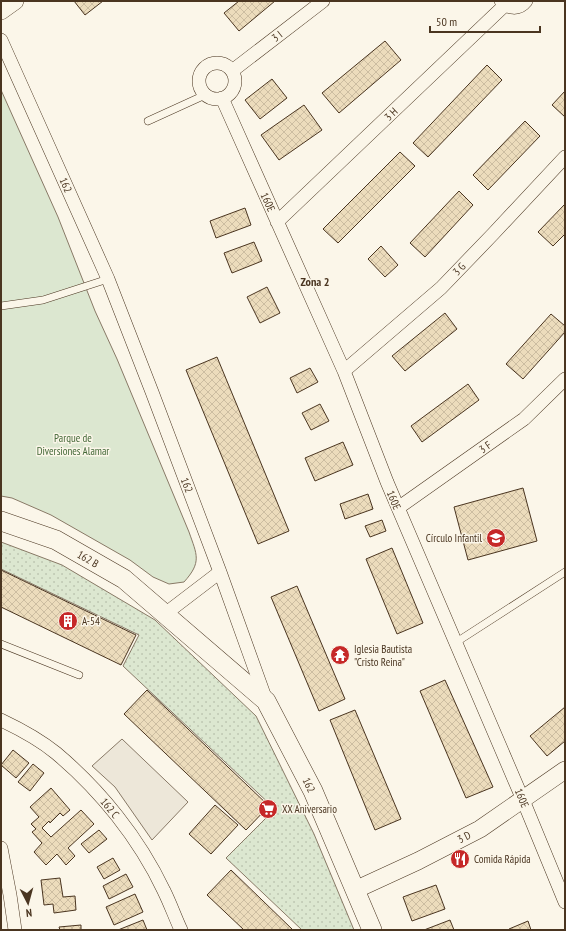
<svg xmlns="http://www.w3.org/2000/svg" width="566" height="931" font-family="'PT Sans Narrow',sans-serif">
<defs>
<pattern id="grass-dots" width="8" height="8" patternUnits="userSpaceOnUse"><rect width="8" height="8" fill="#dce7d0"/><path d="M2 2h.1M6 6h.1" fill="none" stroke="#bec7b2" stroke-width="1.8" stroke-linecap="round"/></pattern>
<pattern id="building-cross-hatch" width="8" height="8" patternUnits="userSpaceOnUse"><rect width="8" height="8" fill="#ecdcbc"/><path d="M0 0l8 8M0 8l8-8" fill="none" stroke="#ccbda1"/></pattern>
</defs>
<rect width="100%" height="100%" fill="#fbf6e9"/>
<path fill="url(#grass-dots)" stroke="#887966" d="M1 542 62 565 155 620 256 716 314 834 354 930H302L226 858 275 809 123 666 139 635 1 569Z"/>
<path fill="#dce7d0" stroke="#887966" d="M1 90 58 217 95 311 117 359 189 532C197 555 202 562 184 582L169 584 153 577 130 560 51 515 12 498 1 496Z"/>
<path fill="#ede7d9" stroke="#887966" d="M122 739 188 802 152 840 115 787 92 766Z"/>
<path fill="url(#building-cross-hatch)" stroke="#4a3520" d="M74 1H103L85 15Z
M239 1H275L239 31 224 13Z
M385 41 401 60 339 113 322 93Z
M487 65 502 80 428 157 413 143Z
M272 79 287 98 260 119 245 100Z
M565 91V117L552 105Z
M304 105 322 130 279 160 261 135Z
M525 121 540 136 488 190 473 175Z
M400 152 415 166 338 243 323 229Z
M459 191 473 205 425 257 410 243Z
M565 204V234L553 246 538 232Z
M245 208 251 225 216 238 210 221Z
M254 242 262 261 232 273 224 253Z
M381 246 398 265 385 277 368 259Z
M267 287 280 313 260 323 247 297Z
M445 313 457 329 405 371 392 356Z
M551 314 565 326V332L523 379 506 364Z
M217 357 289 531 258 544 186 370Z
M310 368 318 382 297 393 290 378Z
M468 384 479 400 422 442 411 426Z
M320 404 329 421 311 430 302 413Z
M343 442 353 465 315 481 305 458Z
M523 488 537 541 468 560 454 507Z
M368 494 373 509 345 519 340 504Z
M382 520 386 531 370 537 365 526Z
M392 548 423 623 397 634 366 559Z
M1 570 136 635 121 665 1 607Z
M297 586 345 699 319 711 271 597Z
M445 680 493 787 466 798 420 691Z
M147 690 269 806 246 830 124 714Z
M565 707V741L547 756 530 736Z
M355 710 401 819 375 830 330 720Z
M13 750 29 763 16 778 1 765Z
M33 764 44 773 30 791 18 782Z
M51 788 70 810 63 816 60 813 50 823 49 821 42 828 51 837 81 810 94 824 68 848 75 856 66 865 57 854 46 865 34 852 42 843 32 832 36 829 31 824 39 817 30 807Z
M215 805 238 825 211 854 189 834Z
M99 830 107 839 89 853 81 844Z
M113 858 120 870 104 879 97 867Z
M231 870 293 930H244L207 895Z
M126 874 133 887 109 899 103 886Z
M60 878 63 897 75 896 76 910 54 913 53 904 44 905 41 880Z
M436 885 445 909 412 921 403 897Z
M135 894 143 912 114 925 106 907Z
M143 920 147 930H118Z
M450 920 454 930H424Z
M528 921 531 930H510L509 929Z
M81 925V930H60L59 927Z"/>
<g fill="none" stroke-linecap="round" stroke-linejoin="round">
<defs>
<path id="service" d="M148 121 205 95
M1 306 43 300 108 279
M455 643 565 572
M1 644 79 675"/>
<path id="minor" d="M501 1C508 9 519 10 526 1
M1 40 108 279 152 392 220 572 266 700
M199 81a18 18 0 1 1 36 0a18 18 0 1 1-36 0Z
M232 71 323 1
M222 98 344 371 387 482 523 800 565 902
M277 222 505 5
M344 371 441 288 493 234 565 157
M398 508 524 419 565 379
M165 614 220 572
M1 720C20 729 39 739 56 753 100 790 139 838 164 891 170 903 175 917 181 930
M1 848 10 895 15 930"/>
<path id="tertiary" d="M1 11 15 1
M355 890 418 861 480 829 565 770"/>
<path id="secondary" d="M1 521 56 540 124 579 266 701 313 791 372 930"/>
</defs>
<use href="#service" stroke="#4a3520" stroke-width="8"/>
<use href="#minor" stroke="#4a3520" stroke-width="14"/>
<use href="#tertiary" stroke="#4a3520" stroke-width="18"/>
<use href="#secondary" stroke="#4a3520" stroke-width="20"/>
<use href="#service" stroke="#fbf6e9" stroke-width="7"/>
<use href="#minor" stroke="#fbf6e9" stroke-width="13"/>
<use href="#tertiary" stroke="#fbf6e9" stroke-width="17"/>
<use href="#secondary" stroke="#fbf6e9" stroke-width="19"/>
</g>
<defs>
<symbol id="school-disc" viewBox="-11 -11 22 22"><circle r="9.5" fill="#c62828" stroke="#fbf6e9"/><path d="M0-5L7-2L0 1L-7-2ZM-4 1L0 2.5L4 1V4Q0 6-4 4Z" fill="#fff"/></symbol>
<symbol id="building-disc" viewBox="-11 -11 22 22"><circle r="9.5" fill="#c62828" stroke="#fbf6e9"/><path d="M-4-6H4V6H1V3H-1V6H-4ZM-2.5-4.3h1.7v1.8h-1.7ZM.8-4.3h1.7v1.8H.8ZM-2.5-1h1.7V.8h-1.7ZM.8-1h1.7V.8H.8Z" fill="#fff"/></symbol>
<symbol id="temple-disc" viewBox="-11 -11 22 22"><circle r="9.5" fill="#c62828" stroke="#fbf6e9"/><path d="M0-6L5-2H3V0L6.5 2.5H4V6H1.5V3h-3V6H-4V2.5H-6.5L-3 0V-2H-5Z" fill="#fff"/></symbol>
<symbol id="supermarket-disc" viewBox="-11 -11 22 22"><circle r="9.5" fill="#c62828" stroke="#fbf6e9"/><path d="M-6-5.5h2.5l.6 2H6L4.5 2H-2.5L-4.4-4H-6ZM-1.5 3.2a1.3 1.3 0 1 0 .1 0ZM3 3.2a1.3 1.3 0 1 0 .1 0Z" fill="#fff"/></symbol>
<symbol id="restaurant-disc" viewBox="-11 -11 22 22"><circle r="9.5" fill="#c62828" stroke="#fbf6e9"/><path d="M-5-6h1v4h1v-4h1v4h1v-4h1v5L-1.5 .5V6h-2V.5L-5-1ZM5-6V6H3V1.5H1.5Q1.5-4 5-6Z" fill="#fff"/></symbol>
</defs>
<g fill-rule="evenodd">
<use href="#school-disc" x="485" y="527" width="22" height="22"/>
<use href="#building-disc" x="57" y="610" width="22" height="22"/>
<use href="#temple-disc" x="329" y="644" width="22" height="22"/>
<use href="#supermarket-disc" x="257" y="798" width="22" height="22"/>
<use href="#restaurant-disc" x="449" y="848" width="22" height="22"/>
</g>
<g text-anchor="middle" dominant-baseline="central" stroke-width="3" stroke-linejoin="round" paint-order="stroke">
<g font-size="11" fill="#4a3520" stroke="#fbf6e9">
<text transform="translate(277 36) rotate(-38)">3 I</text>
<text transform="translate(391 114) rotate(-44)">3 H</text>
<text transform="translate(66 185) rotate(66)">162</text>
<text transform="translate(268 202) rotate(66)">160E</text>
<text transform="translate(459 269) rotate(-46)">3 G</text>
<text transform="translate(485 447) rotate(-35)">3 F</text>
<text transform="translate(187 485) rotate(69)">162</text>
<text transform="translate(394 500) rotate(67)">160E</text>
<text transform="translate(88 559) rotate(30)">162 B</text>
<text transform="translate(309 785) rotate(64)">162</text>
<text transform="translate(522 798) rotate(67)">160E</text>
<text transform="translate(110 808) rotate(50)">162 C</text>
<text transform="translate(464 837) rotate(-27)">3 D</text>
</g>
<g font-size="11" fill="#436837" stroke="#fbf6e9">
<text x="73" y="438">Parque de<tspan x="73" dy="13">Diversiones Alamar</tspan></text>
</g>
<g font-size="11" fill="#4a3520" stroke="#fbf6e9" text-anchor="start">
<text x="482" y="538" text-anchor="end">Círculo Infantil</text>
<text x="82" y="621">A-54</text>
<text x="354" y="649">Iglesia Bautista<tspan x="354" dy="13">"Cristo Reina"</tspan></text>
<text x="282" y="809">XX Aniversario</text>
<text x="474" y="859">Comida Rápida</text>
</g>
<g font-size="12" font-weight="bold" fill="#4a3520" stroke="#fbf6e9">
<text x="315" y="281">Zona 2</text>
</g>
</g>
<rect width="566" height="931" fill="none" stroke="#4a3520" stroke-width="4"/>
<g transform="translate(28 903) rotate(174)" stroke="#fbf6e9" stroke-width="3" paint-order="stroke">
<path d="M0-3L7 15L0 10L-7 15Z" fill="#4a3520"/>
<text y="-6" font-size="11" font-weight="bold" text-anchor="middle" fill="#4a3520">N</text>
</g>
<path d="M430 26v6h110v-6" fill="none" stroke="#4a3520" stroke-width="2"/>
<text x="436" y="26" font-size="12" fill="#4a3520" stroke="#fbf6e9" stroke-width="3" paint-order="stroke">50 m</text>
</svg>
